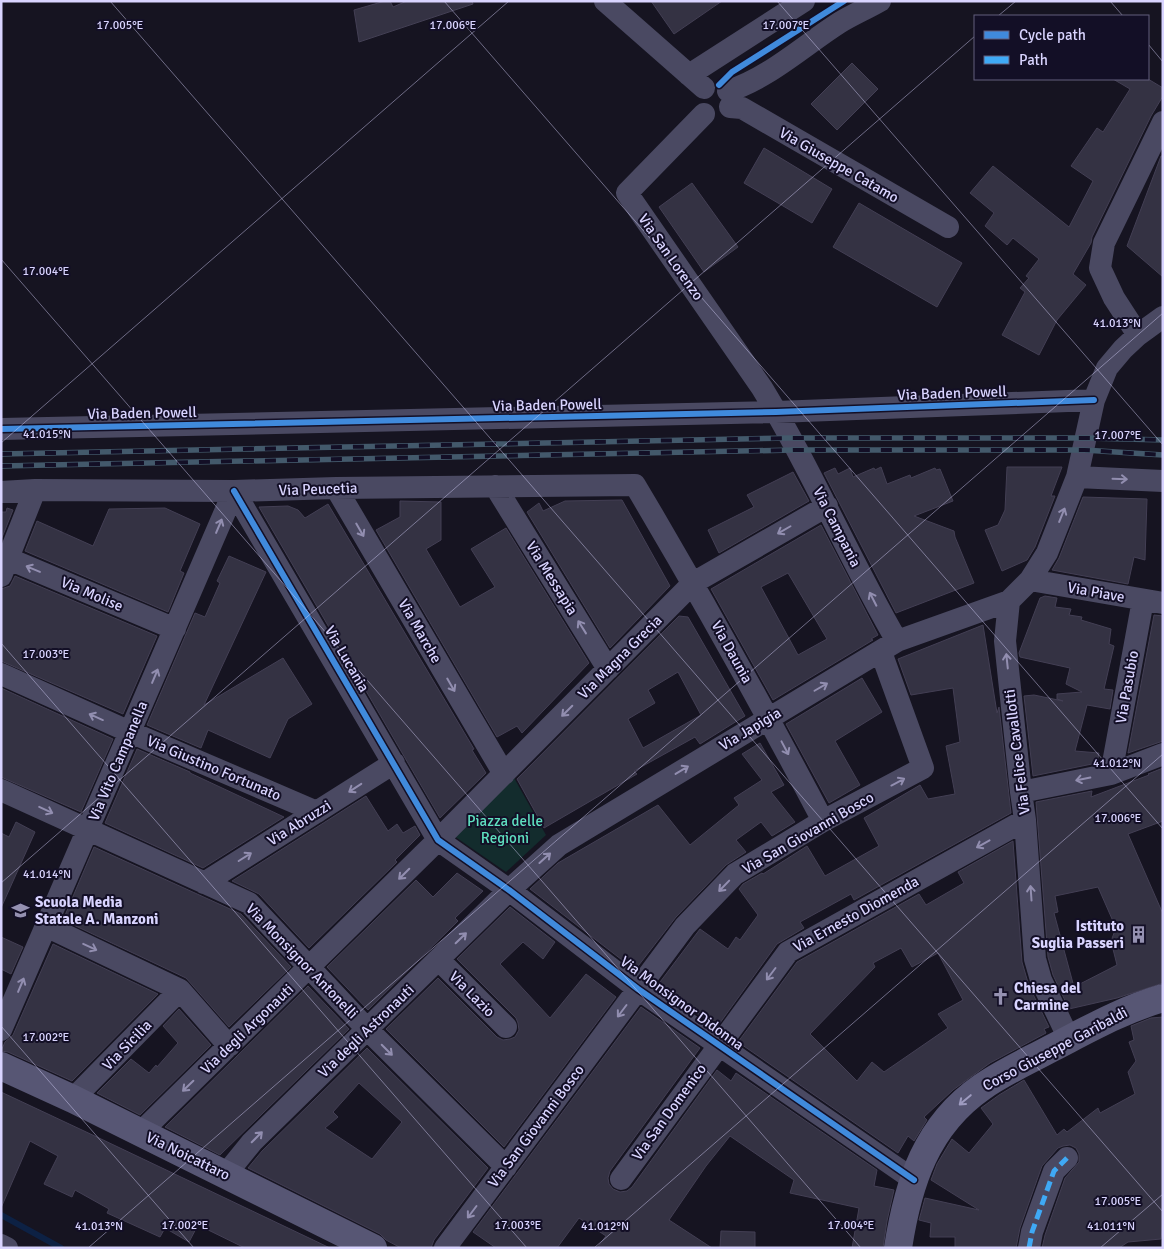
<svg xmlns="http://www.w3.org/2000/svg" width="1164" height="1249" font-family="Signika,sans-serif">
<rect width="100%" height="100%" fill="#161421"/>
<path fill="#132c2d" d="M513 776 546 835 506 872 454 836Z"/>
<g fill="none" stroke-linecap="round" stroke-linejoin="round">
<path stroke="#0d2144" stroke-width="6" d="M1 1215 61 1248"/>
</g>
<path fill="#343243" stroke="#433f54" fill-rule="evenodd" d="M385 1H390L393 7 407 1H472L473 4 359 42 354 10Z
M651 1H722L674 34Z
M852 63 878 89 837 130 811 104Z
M1113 79H1148L1163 88V96L1151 116 1092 237 1091 243 1073 274 1086 285 1057 320 1039 355 1002 335 1025 292 1020 288 1029 278 1026 276 1039 259 1013 238 1007 245 985 226 994 213 970 193 993 166 1069 227 1093 181 1071 166 1097 128 1103 132 1130 89Z
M764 148 832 189 812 223 744 183Z
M1161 156H1163V277L1127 246Z
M692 183 738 247 704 272 659 207Z
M859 203 962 263 937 307 833 247Z
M881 467 887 484 910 475 911 478 935 468 936 470 940 469 953 501 914 516 954 531 955 537 974 583 896 613 824 473 835 468 838 474 850 468 853 477 874 468 875 470Z
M1007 467H1062L1051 496H1055L1035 547 1027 560 1002 571 985 530 998 525 1005 510Z
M793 472 809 501 719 553 708 530 754 507 747 495Z
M1083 497 1147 499 1145 560 1134 557 1128 584 1052 570 1059 558Z
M622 500 670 586 610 648 527 512 539 503 543 511 565 501Z
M400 501 441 502V540L426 549 460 607 495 587 471 549 506 528 589 663 522 733 517 726 497 737 376 530 400 517Z
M328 504 474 749 472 750 486 773 440 818 259 507 288 506 298 510 305 518Z
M7 508 13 510 1 540V512H6Z
M165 508 200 524 180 571 184 573 168 612 25 551 37 521 93 546 109 509Z
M821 525 878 635 871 639 873 640 773 700 711 589ZM788 573 827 639 798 655 761 587Z
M229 556 266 572 204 705 283 658 312 704 288 719 270 758 208 730 201 748 147 725 195 613 205 617 220 583 217 581Z
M15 576 157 636 123 714 1 661V589L10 586Z
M1045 596 1057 598 1055 607 1071 609 1069 615 1082 617 1081 620 1111 629 1109 644 1114 646 1104 689 1113 690 1110 709 1087 705 1075 751 1099 753 1097 763 1033 776 1024 696 1034 695 1063 701 1057 699V694L1082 692 1066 684 1070 668 1020 657 1019 653 1040 598Z
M1154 615 1163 616V741L1128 753Z
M679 616 688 617 745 716 700 744 695 737 634 771 637 774 544 828 517 779ZM678 672 701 715 643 748 628 719 655 703 648 690Z
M983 625 997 713 999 707 1011 813 854 900 851 894 800 922 804 928 777 944 717 1027 657 986 700 929 728 949 736 937 740 940 758 915 739 889 743 884 762 873 763 874 807 846 825 876 879 846 864 818 920 785 928 799 955 794 946 746 960 742 953 688 911 695 898 659Z
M862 678 882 712 835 741 860 785 829 803 786 724Z
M1 688 113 739 81 812 1 777Z
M760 743 784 785 771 792 795 822 772 836 761 822 736 840 746 852 726 865 676 917 635 970 530 889 558 863 658 805 690 845 739 805 734 798 762 780 742 754Z
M137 749 190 772V773L284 817 203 868 105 823Z
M1163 768V821L1128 834 1163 914V983L1117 998 1069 1009 1053 975 1048 957 1036 802 1092 791 1091 797 1149 775 1148 774ZM1098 887 1116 928 1111 941 1117 965 1074 987 1054 913 1058 912 1055 896Z
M366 796 388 831 397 824 403 833 415 826 420 835 395 860 397 862 309 948 259 894 232 881Z
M16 822 35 832 1 908V833L9 837Z
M1013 841 1022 962 1029 986 1049 1027 1044 1029 1046 1033 990 1063 953 1090 924 1117 927 1120 914 1141 908 1136 898 1153 738 1042 797 962 919 894 926 905 964 883 958 872ZM901 948 912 967 938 953 963 1000 938 1014 948 1028 884 1072 872 1062 857 1081 810 1034 875 967 873 963Z
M94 847 241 914 291 967 229 1027 186 978 63 920Z
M457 873 483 891 455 918 458 921 368 1010 327 967 416 880 433 897Z
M510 907 555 942 543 959 523 942 500 964 550 1018 586 974 616 997 504 1147 386 1029 438 978 497 1037 503 1040 510 1039 515 1037 519 1030 518 1023 516 1018 457 959Z
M1 937 23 947 11 974 1 969Z
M53 944 158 994 72 1081 8 1052 1 1051 5 1042 13 1035Z
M308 986 349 1029 220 1155 165 1127Z
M641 1007 700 1048 610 1171 608 1178 609 1184 613 1189 620 1192 627 1191 632 1187 717 1070 731 1081 736 1073 877 1170 874 1186 894 1190 887 1221 883 1248H852L859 1208 790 1193 794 1180 730 1136 706 1166 669 1220 712 1248H597L606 1236 579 1218 557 1248H496L473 1232Z
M179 1009 211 1045 140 1115 97 1093 131 1059 149 1073 156 1065 157 1067 178 1043 163 1026Z
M1163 1017V1221L1161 1239 1128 1242 1119 1248H1042L1045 1235 1065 1178 1079 1162V1154L1076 1148 1070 1145 1063 1146 1058 1148 1042 1166 1020 1228 1016 1248H955V1237H930L931 1223 919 1220 925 1198 979 1210 931 1180 937 1164 952 1139 969 1153 993 1124 981 1108 999 1095 1024 1080 1057 1135 1064 1129 1067 1132 1098 1108 1100 1113 1135 1094 1128 1072 1136 1061 1129 1042 1134 1040 1131 1026 1151 1018Z
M367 1048 488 1168 434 1240 431 1248H401L386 1240 380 1234 248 1168 262 1151ZM359 1083 402 1122 372 1159 325 1128 338 1117 333 1112Z
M1 1092 99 1138 330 1248H245L198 1225 189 1242 165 1228 160 1237 107 1213 109 1209 75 1190 72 1197 44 1184 58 1156 30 1141 1 1208Z
M721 1231 755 1232V1248H720Z"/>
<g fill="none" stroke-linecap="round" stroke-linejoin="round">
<path stroke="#4a4962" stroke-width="22" d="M605 1 704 88
M689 75 804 1
M728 91C769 78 803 46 839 23 852 15 866 9 880 1
M730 107 742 108 948 227
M704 114 627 193 762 388C812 470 849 559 897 641
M1138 335 1114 298 1100 268 1104 243 1163 122
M1 429 776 412 1094 400
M1077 477 1163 481
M495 486 608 669
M336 488 504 774
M234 491 438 840 509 890 638 989 914 1180
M1 492 35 490 234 491 336 488 635 485C701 596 763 707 823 821
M9 559 175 629
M1 576 35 490
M1030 580 1163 603
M1 674 130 732 317 812
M1111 774 1143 600
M1 790 249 903 367 1029 506 1167
M1021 792 1111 774 1163 754
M204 883 394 763
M46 926 180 990 229 1046
M439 960 506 1027
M1 1030 234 491
M1069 1039 1041 980 1035 959 1025 820 1021 792 1005 641 1009 601 1030 580 1047 553 1077 477 1094 400 1107 368 1123 349 1138 335 1163 317
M73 1099 180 990
M140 1133 438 840 693 583 827 506
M226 1174 252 1142 509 890 559 845 897 641 1009 601
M621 1179 788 952 1025 820
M1 1245 7 1248
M445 1248 685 926 735 874 823 821 923 768 881 652
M1029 1248 1032 1232 1054 1171 1067 1158"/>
<path stroke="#575674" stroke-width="28" d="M1 1066 73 1099 373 1248
M898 1248C908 1183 926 1126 982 1087 1003 1072 1028 1061 1052 1048 1089 1029 1122 1010 1163 998"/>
<defs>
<path id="rail" d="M1 454 790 438H1086L1163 440
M1 466 793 450H1084L1163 455"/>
</defs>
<use href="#rail" stroke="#43596b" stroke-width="5.5"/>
<use href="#rail" stroke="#130f26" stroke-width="4" stroke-dasharray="11" stroke-linecap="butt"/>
<path stroke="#3fa9f5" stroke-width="5" stroke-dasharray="10 5" stroke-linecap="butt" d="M1029 1248 1032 1232 1054 1171 1067 1158"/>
<defs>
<path id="cycleway" d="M719 85 732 72 844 1
M1 429 776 412 1094 400
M234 491 438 840 509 890 638 989 914 1180"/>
</defs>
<use href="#cycleway" stroke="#130f26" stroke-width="9"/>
<use href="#cycleway" stroke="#408adc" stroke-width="6"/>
</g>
<defs><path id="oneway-shaft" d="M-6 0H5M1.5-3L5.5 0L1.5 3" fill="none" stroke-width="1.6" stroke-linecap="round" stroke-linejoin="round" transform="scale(1.25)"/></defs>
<g stroke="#928eb0">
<use href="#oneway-shaft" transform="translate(1120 479) rotate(2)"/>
<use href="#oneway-shaft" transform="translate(1062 515) rotate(-68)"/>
<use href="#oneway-shaft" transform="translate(219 526) rotate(-67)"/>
<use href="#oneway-shaft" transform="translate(360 530) rotate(60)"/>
<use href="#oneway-shaft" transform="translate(784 530) rotate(150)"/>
<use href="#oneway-shaft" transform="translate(33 569) rotate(-157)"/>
<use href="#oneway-shaft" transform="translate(873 599) rotate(-117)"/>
<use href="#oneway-shaft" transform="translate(582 627) rotate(-122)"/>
<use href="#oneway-shaft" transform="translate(1007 661) rotate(-96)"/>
<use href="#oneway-shaft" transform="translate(155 676) rotate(-67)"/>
<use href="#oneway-shaft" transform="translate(451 685) rotate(60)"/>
<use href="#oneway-shaft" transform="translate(821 687) rotate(-30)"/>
<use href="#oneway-shaft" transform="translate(567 711) rotate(135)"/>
<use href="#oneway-shaft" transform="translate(96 717) rotate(-156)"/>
<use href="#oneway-shaft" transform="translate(785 748) rotate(62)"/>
<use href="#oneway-shaft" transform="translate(682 770) rotate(-31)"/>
<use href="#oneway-shaft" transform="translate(1083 779) rotate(169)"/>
<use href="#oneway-shaft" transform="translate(898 782) rotate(-28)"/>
<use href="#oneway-shaft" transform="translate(355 788) rotate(147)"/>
<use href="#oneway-shaft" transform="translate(46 810) rotate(25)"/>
<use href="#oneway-shaft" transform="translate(983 844) rotate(151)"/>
<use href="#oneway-shaft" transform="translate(245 857) rotate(-32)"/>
<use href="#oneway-shaft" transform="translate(545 858) rotate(-42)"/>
<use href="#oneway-shaft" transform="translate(404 874) rotate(135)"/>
<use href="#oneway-shaft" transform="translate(724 886) rotate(134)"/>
<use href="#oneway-shaft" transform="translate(1031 893) rotate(-94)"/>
<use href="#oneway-shaft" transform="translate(461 938) rotate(-44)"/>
<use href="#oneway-shaft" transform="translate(90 947) rotate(25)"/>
<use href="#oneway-shaft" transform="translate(771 974) rotate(127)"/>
<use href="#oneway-shaft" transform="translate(21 985) rotate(-67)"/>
<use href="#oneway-shaft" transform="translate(622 1011) rotate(127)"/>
<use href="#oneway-shaft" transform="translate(387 1050) rotate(45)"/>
<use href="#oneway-shaft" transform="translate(188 1086) rotate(136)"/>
<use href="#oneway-shaft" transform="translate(257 1137) rotate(-45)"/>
<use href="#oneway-shaft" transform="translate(472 1212) rotate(127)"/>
</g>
<use stroke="#9e9bc0" href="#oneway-shaft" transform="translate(965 1100) rotate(140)"/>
<path fill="none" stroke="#d9d4ff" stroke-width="1" stroke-opacity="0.45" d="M110 1 1163 1212M444 1 1163 829M777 1 1163 445M1110 1 1123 16M1 3 3 1M998 16 1016 1M1148 44 1163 62M1 259 861 1248M1 443 509 1M1 643 527 1248M1 883 975 36M1 1026 194 1248M88 1248 1163 313M594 1248 1163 754M1100 1248 1163 1194"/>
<defs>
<symbol id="school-bare" viewBox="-9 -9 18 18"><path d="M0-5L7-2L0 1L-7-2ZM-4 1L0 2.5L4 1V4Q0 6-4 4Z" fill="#9591b1" stroke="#130f26" stroke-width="2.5" paint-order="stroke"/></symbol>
<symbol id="building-bare" viewBox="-9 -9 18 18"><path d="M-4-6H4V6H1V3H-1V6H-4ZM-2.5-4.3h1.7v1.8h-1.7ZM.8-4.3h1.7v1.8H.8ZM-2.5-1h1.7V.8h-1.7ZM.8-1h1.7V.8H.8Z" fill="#9591b1" stroke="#130f26" stroke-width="2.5" paint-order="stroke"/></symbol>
<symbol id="church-bare" viewBox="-9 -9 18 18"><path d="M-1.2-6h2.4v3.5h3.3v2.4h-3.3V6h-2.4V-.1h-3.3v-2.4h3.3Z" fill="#9591b1" stroke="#130f26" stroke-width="2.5" paint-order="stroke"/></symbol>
</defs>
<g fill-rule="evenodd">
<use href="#school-bare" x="8" y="898" width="25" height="25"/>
<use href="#building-bare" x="1126" y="922" width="25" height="25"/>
<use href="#church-bare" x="988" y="984" width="25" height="25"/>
</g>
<g text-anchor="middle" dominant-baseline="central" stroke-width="4" stroke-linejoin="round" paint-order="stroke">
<g font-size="15" fill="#d9d4ff" stroke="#130f26">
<text transform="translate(839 165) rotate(30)">Via Giuseppe Catamo</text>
<text transform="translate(671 257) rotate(55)">Via San Lorenzo</text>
<text transform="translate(952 393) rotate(-2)">Via Baden Powell</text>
<text transform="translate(547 405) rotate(-1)">Via Baden Powell</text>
<text transform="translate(142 413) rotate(-1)">Via Baden Powell</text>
<text transform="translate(318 489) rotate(-2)">Via Peucetia</text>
<text transform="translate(837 527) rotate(63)">Via Campania</text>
<text transform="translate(552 578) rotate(58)">Via Messapia</text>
<text transform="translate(1096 592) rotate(10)">Via Piave</text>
<text transform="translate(92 594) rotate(23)">Via Molise</text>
<text transform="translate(420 631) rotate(60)">Via Marche</text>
<text transform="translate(732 652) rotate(61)">Via Daunia</text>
<text transform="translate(620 657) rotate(-45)">Via Magna Grecia</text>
<text transform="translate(347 659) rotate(60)">Via Lucania</text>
<text transform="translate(1127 687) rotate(-80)">Via Pasubio</text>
<text transform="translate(750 729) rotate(-31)">Via Japigia</text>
<text transform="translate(1017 752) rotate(-97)">Via Felice Cavallotti</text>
<text transform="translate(118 761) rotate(-67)">Via Vito Campanella</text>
<text transform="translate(214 768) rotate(23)">Via Giustino Fortunato</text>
<text transform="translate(299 823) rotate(-32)">Via Abruzzi</text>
<text transform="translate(808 833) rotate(-30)">Via San Giovanni Bosco</text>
<text transform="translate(856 914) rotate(-29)">Via Ernesto Diomenda</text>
<text transform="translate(302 961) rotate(46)">Via Monsignor Antonelli</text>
<text transform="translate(472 994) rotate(45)">Via Lazio</text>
<text transform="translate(682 1003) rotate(36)">Via Monsignor Didonna</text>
<text transform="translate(247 1029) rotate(-44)">Via degli Argonauti</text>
<text transform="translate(366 1031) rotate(-44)">Via degli Astronauti</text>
<text transform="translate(127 1045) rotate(-46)">Via Sicilia</text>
<text transform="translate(1055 1049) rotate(-28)">Corso Giuseppe Garibaldi</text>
<text transform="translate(669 1112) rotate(-54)">Via San Domenico</text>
<text transform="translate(536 1126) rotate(-53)">Via San Giovanni Bosco</text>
<text transform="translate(188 1156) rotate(26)">Via Noicattaro</text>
</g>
<g font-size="15" fill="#5fe0c0" stroke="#130f26">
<text x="505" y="821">Piazza delle<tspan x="505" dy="17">Regioni</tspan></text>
</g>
<g font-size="15" font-weight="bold" fill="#d9d4ff" stroke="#130f26" text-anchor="start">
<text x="35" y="902">Scuola Media<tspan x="35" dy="17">Statale A. Manzoni</tspan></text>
<text x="1124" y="926" text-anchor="end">Istituto<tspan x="1124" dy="17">Suglia Passeri</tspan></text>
<text x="1014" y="988">Chiesa del<tspan x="1014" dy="17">Carmine</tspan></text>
</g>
</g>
<g font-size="12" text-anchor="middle" fill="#d9d4ff" stroke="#130f26" stroke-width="4" stroke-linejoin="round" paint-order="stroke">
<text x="120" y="29">17.005°E</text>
<text x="453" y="29">17.006°E</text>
<text x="786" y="29">17.007°E</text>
<text x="46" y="275">17.004°E</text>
<text x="1117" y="327">41.013°N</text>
<text x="47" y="438">41.015°N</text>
<text x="1118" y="439">17.007°E</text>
<text x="46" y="658">17.003°E</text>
<text x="1117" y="767">41.012°N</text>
<text x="1118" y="822">17.006°E</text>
<text x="47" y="878">41.014°N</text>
<text x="46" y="1041">17.002°E</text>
<text x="1118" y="1205">17.005°E</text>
<text x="185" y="1229">17.002°E</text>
<text x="518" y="1229">17.003°E</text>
<text x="851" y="1229">17.004°E</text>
<text x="99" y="1230">41.013°N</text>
<text x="605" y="1230">41.012°N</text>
<text x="1111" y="1230">41.011°N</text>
</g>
<rect width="1164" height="1249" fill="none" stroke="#d9d4ff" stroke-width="5"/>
<rect x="974" y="15" width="175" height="65" fill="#130f26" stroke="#625e7d"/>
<rect x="984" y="31" width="25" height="8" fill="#408adc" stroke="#625e7d"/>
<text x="1019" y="40" font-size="15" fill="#d9d4ff">Cycle path</text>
<rect x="984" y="56" width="25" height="8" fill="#3fa9f5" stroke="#625e7d"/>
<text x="1019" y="65" font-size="15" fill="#d9d4ff">Path</text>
</svg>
